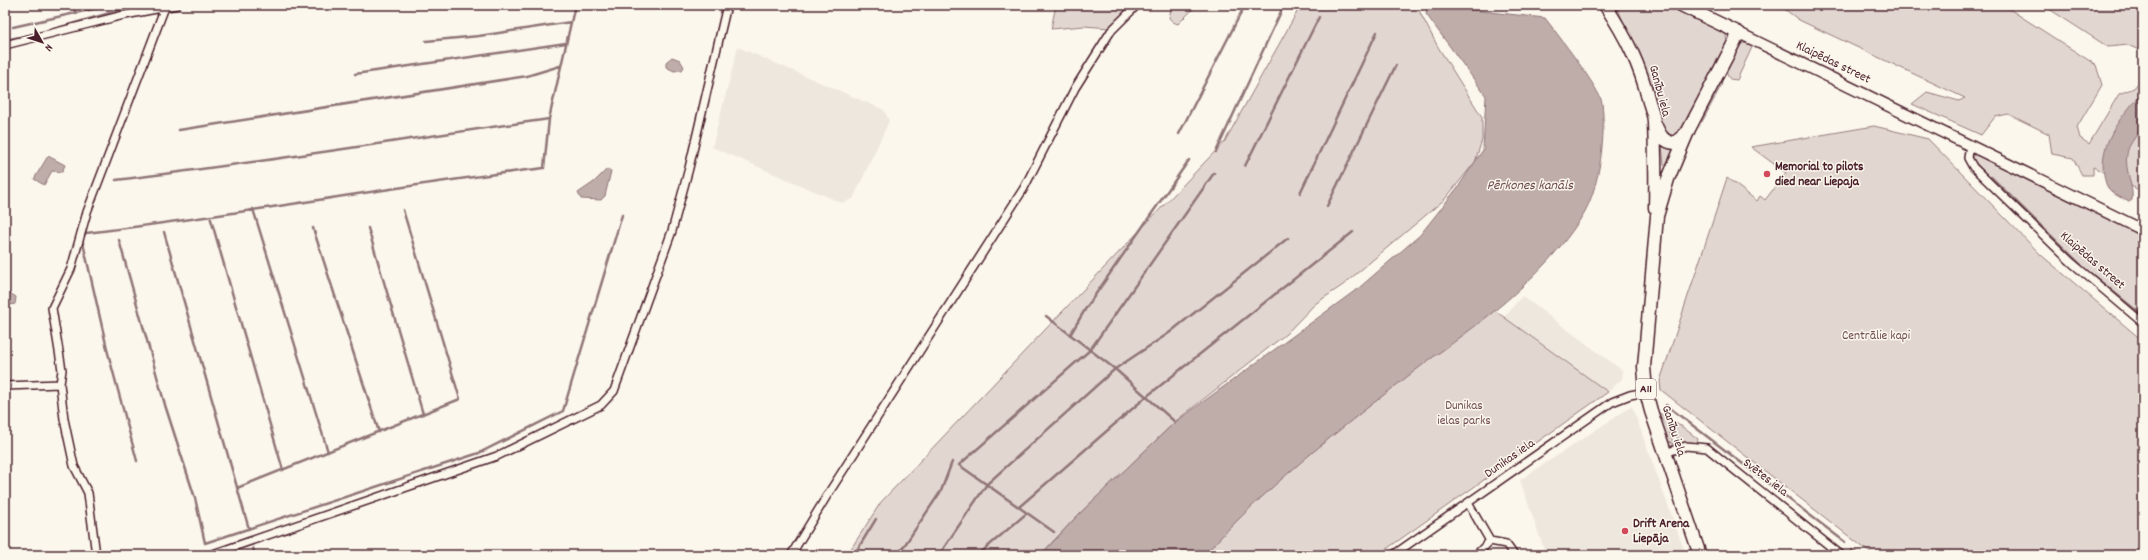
<svg xmlns="http://www.w3.org/2000/svg" width="2148" height="560" font-family="Dekko,sans-serif">
<rect width="100%" height="100%" fill="#fbf7ec"/>
<filter id="ink" filterUnits="userSpaceOnUse"><feTurbulence type="fractalNoise" baseFrequency=".025" numOctaves="2"/><feDisplacementMap in="SourceGraphic" scale="8" xChannelSelector="R" yChannelSelector="G"/><feConvolveMatrix kernelMatrix="1 2 1 2 8 2 1 2 1" color-interpolation-filters="sRGB"/></filter>
<g filter="url(#ink)">
<path fill="#eee7de" d="M738 47 884 110 889 121 853 199 842 203 712 147Z
M1522 296 1623 371 1622 379 1608 392 1504 317Z
M1632 406 1686 555H1546L1520 480Z"/>
<path fill="#e2d7d0" stroke="#967b7e" d="M1056 5H1132L1110 28 1084 26 1051 29Z
M1172 5H1197L1178 24 1173 22 1169 18Z
M1301 5H1416L1438 47 1482 117V140L1475 162 1445 199 1343 285 1315 304 1286 334 1177 420 1078 515 1040 555H847L881 502 1225 141Z
M1616 5H1670L1720 29 1726 34 1727 44 1684 128 1675 135 1669 137 1665 133 1644 68Z
M1779 5H2003L2096 65 2102 85 2077 127 2080 138 2089 144 2119 94 2134 88 2143 77V192L2093 167V175H2082L2073 158 2052 154 2049 134 2008 114 1995 117 1981 135 1912 104 1927 92 1959 101 1965 98 1799 20Z
M2043 5H2143V49L2139 50 2128 45 2108 47Z
M1743 43 1753 45 1737 80 1730 79C1720 70 1733 48 1743 43Z
M1720 81 1722 84 1702 122 1700 121Z
M1874 126 1928 139 2041 255 2143 341V555H1873L1661 390 1660 381 1727 178 1757 201 1760 196 1765 200 1786 173 1751 147Z
M1662 146 1675 147 1665 166 1664 164Z
M1975 153 2143 236V320L2082 270 1972 159Z
M1494 310 1608 392 1378 555H1204C1266 486 1341 428 1414 371 1441 350 1468 332 1494 310Z
M1656 411 1664 416 1674 445 1667 440Z
M1676 422 1698 439 1697 443H1679L1673 426Z"/>
<path fill="#bfadaa" stroke="#907477" d="M1434 6 1545 18C1555 31 1601 90 1602 103 1606 134 1600 186 1584 213 1557 259 1508 302 1466 333 1450 346 1432 357 1416 370 1342 427 1267 486 1204 555H1041L1078 515 1174 423 1360 287 1420 235 1458 187 1483 150 1486 96 1426 14 1427 8Z
M672 57 680 60 684 67 682 70 674 71 666 67V62Z
M2143 92C2143 102 2144 113 2143 123 2142 131 2128 143 2127 154 2124 170 2134 185 2132 200L2129 202C2124 199 2116 196 2111 191 2106 187 2105 181 2104 175 2098 142 2123 114 2143 92Z
M48 156 65 165 62 172 52 171 44 185 34 179Z
M607 169 611 171 605 196 601 200 581 199 578 193 594 182Z
M5 290 16 297 15 304 5 306Z"/>
<g fill="none" stroke-linecap="round" stroke-linejoin="round">
<path stroke="#907477" stroke-width="2.5" d="M74 5 75 13
M13 27 111 5
M5 40 44 32 120 10 116 5
M426 41 479 36 571 22
M355 74 566 43
M179 130 527 76 560 66
M1179 134 1245 5
M1216 152 1284 5
M1245 166 1319 17
M1991 177 2081 265
M116 180C260 163 404 139 549 119
M1300 193 1377 32
M1327 206 1396 65
M253 209 328 452
M210 216 283 470
M313 228 379 432
M368 228 423 414
M164 232 249 529
M86 233C239 215 391 186 544 168L549 119 575 5
M119 240 165 405 195 498 205 543 479 453 563 411 622 215
M83 243 108 353 137 461
M2090 273 2143 316
M1046 316 1115 369 1175 422
M1070 335 1086 308 1189 160
M1666 405 1845 542
M237 488 460 399 403 210
M1019 507 1146 397 1353 232
M1054 532 959 465 1090 350 1214 173
M253 548 255 555
M1852 550 1859 555
M854 555 876 519
M898 555 941 491 952 462
M939 555 987 484 1115 369 1169 333 1288 238
M978 555 1027 513"/>
<defs>
<path id="minor" d="M5 45 120 16 177 5
M1973 146 1969 151 1968 158 1973 167 2071 262 2143 323
M60 384 64 419 74 466 88 493 96 555
M5 386 60 384 62 370 52 308 71 269 87 212 165 7
M1665 453 1686 446 1707 448 1841 555
M1468 503 1490 541 1476 555
M1490 541 1506 544 1514 555
M210 555 497 456 601 405 614 391 672 231 689 168 727 5
M791 555 828 494 1024 188 1075 88 1111 31 1137 5
M1393 555 1612 402 1630 395 1646 392"/>
<path id="secondary" d="M1739 33 2143 230"/>
<path id="trunk" d="M1605 5C1626 37 1640 64 1649 102 1651 108 1654 116 1654 122 1655 151 1656 179 1655 208
M1681 5 1739 33 1689 129 1668 179 1657 216 1644 367 1646 392 1651 411 1700 555
M1655 124C1660 135 1663 142 1675 143L1686 133"/>
</defs>
<use href="#minor" stroke="#4a1f2b" stroke-width="10"/>
<use href="#secondary" stroke="#4a1f2b" stroke-width="13"/>
<use href="#trunk" stroke="#4a1f2b" stroke-width="15"/>
<use href="#minor" stroke="#fbf7ec" stroke-width="7"/>
<use href="#secondary" stroke="#fbf7ec" stroke-width="10"/>
<use href="#trunk" stroke="#fbf7ec" stroke-width="12"/>
</g>
</g>
<g fill="#d1495b" stroke="#fbf7ec" stroke-width="1.5">
<circle cx="1767" cy="174" r="4"/>
<circle cx="1625" cy="531" r="4"/>
</g>
<g text-anchor="middle" dominant-baseline="central" stroke-width="3" stroke-linejoin="round" paint-order="stroke">
<rect fill="#fbf7ec" stroke="#7f6065" stroke-width="1" x="1636" y="379" width="20" height="20" rx="3"/>
<g font-size="12" font-weight="bold" fill="#4a1f2b">
<text x="1646" y="389">A11</text>
</g>
<g font-size="13" fill="#4a1f2b" stroke="#fbf7ec">
<text transform="translate(1833 63) rotate(26)">Klaipēdas street</text>
<text transform="translate(1659 91) rotate(75)">Ganību iela</text>
<text transform="translate(2092 261) rotate(41)">Klaipēdas street</text>
<text transform="translate(1673 431) rotate(72)">Ganību iela</text>
<text transform="translate(1510 459) rotate(-35)">Dunikas iela</text>
<text transform="translate(1765 478) rotate(38)">Svētes iela</text>
</g>
<g font-size="13" font-weight="bold" fill="#4a1f2b" stroke="#fbf7ec" text-anchor="start">
<text x="1775" y="167">Memorial to pilots<tspan x="1775" dy="15">died near Liepaja</tspan></text>
<text x="1633" y="524">Drift Arena<tspan x="1633" dy="15">Liepāja</tspan></text>
</g>
<g font-size="13" fill="#704d54" stroke="#fbf7ec">
<text x="1876" y="336">Centrālie kapi</text>
<text x="1464" y="406">Dunikas<tspan x="1464" dy="15">ielas parks</tspan></text>
</g>
<g font-size="14" font-style="italic" fill="#6d4a51" stroke="#fbf7ec">
<text x="1530" y="186">Pērkones kanāls</text>
</g>
</g>
<rect width="2148" height="560" fill="none" stroke="#fbf7ec" stroke-width="20"/>
<rect x="10" y="10" width="2128" height="540" fill="none" stroke="#4a1f2b" stroke-width="1.5" filter="url(#ink)"/>
<g transform="translate(42 42) rotate(129)" stroke="#fbf7ec" stroke-width="3" paint-order="stroke">
<path d="M0-3L7 15L0 10L-7 15Z" fill="#4a1f2b"/>
<text y="-6" font-size="11" font-weight="bold" text-anchor="middle" fill="#4a1f2b">N</text>
</g>
</svg>
